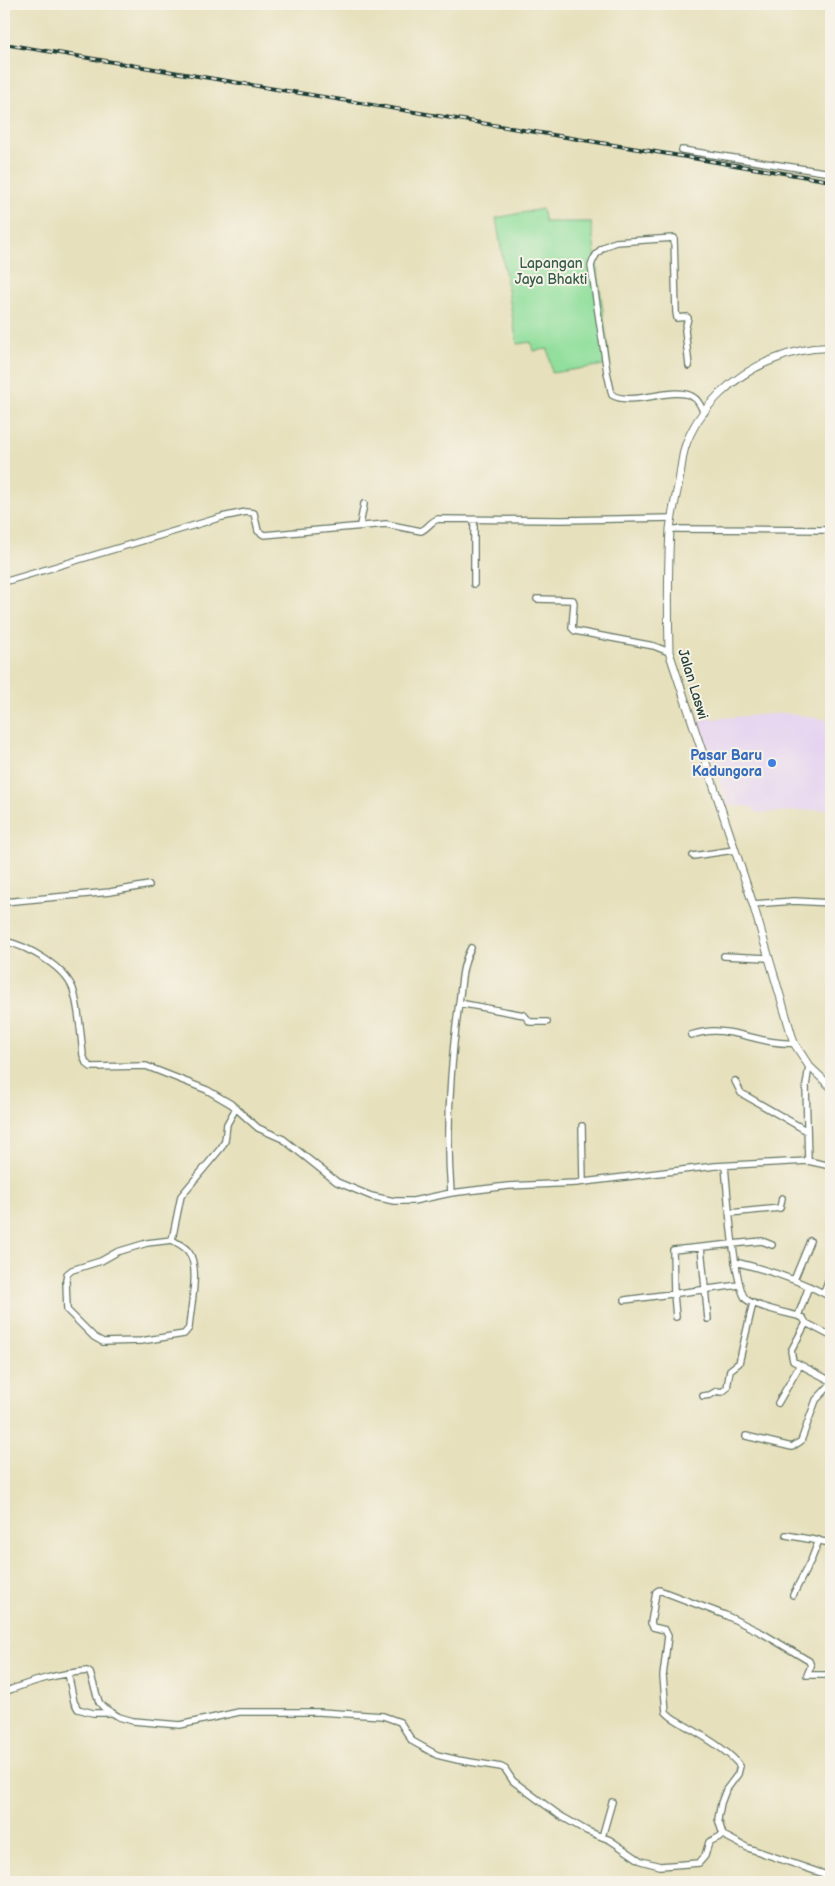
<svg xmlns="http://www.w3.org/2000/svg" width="835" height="1886" font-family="'Balsamiq Sans',sans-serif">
<rect width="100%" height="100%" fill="#f7f3e8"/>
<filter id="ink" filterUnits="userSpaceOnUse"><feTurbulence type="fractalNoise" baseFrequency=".02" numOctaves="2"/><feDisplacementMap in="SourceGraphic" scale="10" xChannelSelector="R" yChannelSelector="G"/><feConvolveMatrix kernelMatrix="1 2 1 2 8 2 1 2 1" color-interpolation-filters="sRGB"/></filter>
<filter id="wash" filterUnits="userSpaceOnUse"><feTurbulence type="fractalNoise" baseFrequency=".0096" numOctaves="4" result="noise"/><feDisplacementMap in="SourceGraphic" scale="20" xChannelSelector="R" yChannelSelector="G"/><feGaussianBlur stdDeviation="1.12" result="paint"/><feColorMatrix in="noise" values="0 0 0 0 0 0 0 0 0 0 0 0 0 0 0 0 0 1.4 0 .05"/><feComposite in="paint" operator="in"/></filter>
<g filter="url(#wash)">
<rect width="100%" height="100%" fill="#e6e0bc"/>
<path fill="#e5d3f1" d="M783 713 831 720V809L757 813 751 807 727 805 699 720Z"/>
<path fill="#92df9d" stroke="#588e68" d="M542 209 545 222H591L610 364 552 373 548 349 533 351 531 342 517 344 496 218Z"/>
</g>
<g filter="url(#ink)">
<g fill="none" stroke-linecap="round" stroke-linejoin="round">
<defs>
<path id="minor" d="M682 150 831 173
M689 366 685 330 688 318 687 317 677 318 676 312 674 238 616 242C603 246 595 252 591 266L607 372 612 395C633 407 674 385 693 397 699 400 701 407 704 413
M360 525 364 504
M670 529 831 530
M4 582 222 517 246 512 254 513 258 531 264 535 386 524 421 531C428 528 431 521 438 519L562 520 672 518
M474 584V520
M537 599 573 600 574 603 572 628 575 631 654 646 669 652
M693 856 734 850
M4 902 110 892 149 885
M753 904 794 901 831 903
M4 941C27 946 64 966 73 989 79 1007 81 1036 83 1055L86 1063 91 1067 146 1066 207 1090 231 1104 258 1128 283 1139 337 1182 371 1196 394 1201H413L451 1193 508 1186 576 1183 715 1166 808 1161 831 1166
M724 956 768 958
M459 1003 524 1015 530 1022H547
M691 1035C698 1033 706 1031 714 1031 741 1031 766 1045 794 1043
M735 1081 741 1093 807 1131
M582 1126 583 1182
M808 1161 806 1086 809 1066
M725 1166C727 1186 734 1292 747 1300 758 1307 785 1313 798 1316L803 1318 806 1323 831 1336
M451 1193C446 1130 450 1066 459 1003 462 983 461 966 471 948
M730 1213 780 1208 782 1198
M172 1240C177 1243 184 1246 188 1251 201 1267 190 1308 189 1328L184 1334 141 1341 103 1342 94 1337 67 1310 66 1280 67 1274 72 1270 101 1261 117 1252 147 1243 172 1240 181 1196 221 1148 225 1141 227 1124 236 1108
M701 1247 708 1319
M735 1262C769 1270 801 1281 831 1297
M794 1280 810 1241
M824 1293 831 1274
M625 1300 739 1285
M798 1316 809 1286
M676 1317 674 1294 673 1250 762 1241 772 1245
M806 1323 791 1351 793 1361 831 1381
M703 1396 710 1395 717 1391 722 1392 727 1388 730 1370 739 1363 753 1303
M778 1403 800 1365
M746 1436 792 1447 801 1441 816 1400 831 1384
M786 1535 831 1543
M793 1595 812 1558 819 1540
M68 1673 74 1702 78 1709 93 1713H111
M4 1692C33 1681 56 1674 87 1671L90 1673 99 1702 103 1707 119 1717 133 1721 180 1725 239 1712H319L383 1716 400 1722 412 1741 437 1755 458 1760 501 1767 505 1769 513 1781 559 1815 587 1831 610 1840 641 1861 660 1866 699 1863 705 1856 709 1842 723 1835 748 1848 824 1874 831 1879
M723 1835 718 1819 721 1803 726 1790 738 1774 740 1766C730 1752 702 1735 686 1726 679 1721 672 1719 666 1712L663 1676 668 1636 665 1630 653 1627 651 1623 656 1592 659 1590 725 1615 762 1633 809 1661 811 1666 807 1675H831
M602 1837 612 1802"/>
<path id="tertiary" d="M831 348C812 347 789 353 772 360 735 374 698 408 685 447 682 457 681 470 679 481 676 497 672 513 670 529 668 570 668 611 669 652L753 904 794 1043 809 1066 831 1087"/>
</defs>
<use href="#minor" stroke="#657664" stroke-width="8"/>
<use href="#tertiary" stroke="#657664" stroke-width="9"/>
<use href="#minor" stroke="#fff" stroke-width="5.5"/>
<use href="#tertiary" stroke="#fff" stroke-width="7"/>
<defs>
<path id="rail" d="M4 44 831 181"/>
</defs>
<use href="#rail" stroke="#1f3d34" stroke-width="4"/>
<use href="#rail" stroke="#f7f3e8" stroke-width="2" stroke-dasharray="5.5" stroke-linecap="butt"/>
</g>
</g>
<circle fill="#3f7fe0" stroke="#f7f3e8" stroke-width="2" cx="772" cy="763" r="5"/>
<g text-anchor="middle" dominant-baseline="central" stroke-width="4" stroke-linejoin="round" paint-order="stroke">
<g font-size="14" fill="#365d49" stroke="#f7f3e8">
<text x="551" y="263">Lapangan<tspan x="551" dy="16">Jaya Bhakti</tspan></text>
</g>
<g font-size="14" fill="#1f3d34" stroke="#f7f3e8">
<text transform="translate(693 684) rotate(73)">Jalan Laswi</text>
</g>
<g font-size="14" font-weight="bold" fill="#366cbe" stroke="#f7f3e8" text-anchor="end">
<text x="762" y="755">Pasar Baru<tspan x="762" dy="16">Kadungora</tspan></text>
</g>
</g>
<rect width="835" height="1886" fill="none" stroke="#f7f3e8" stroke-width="20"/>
</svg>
